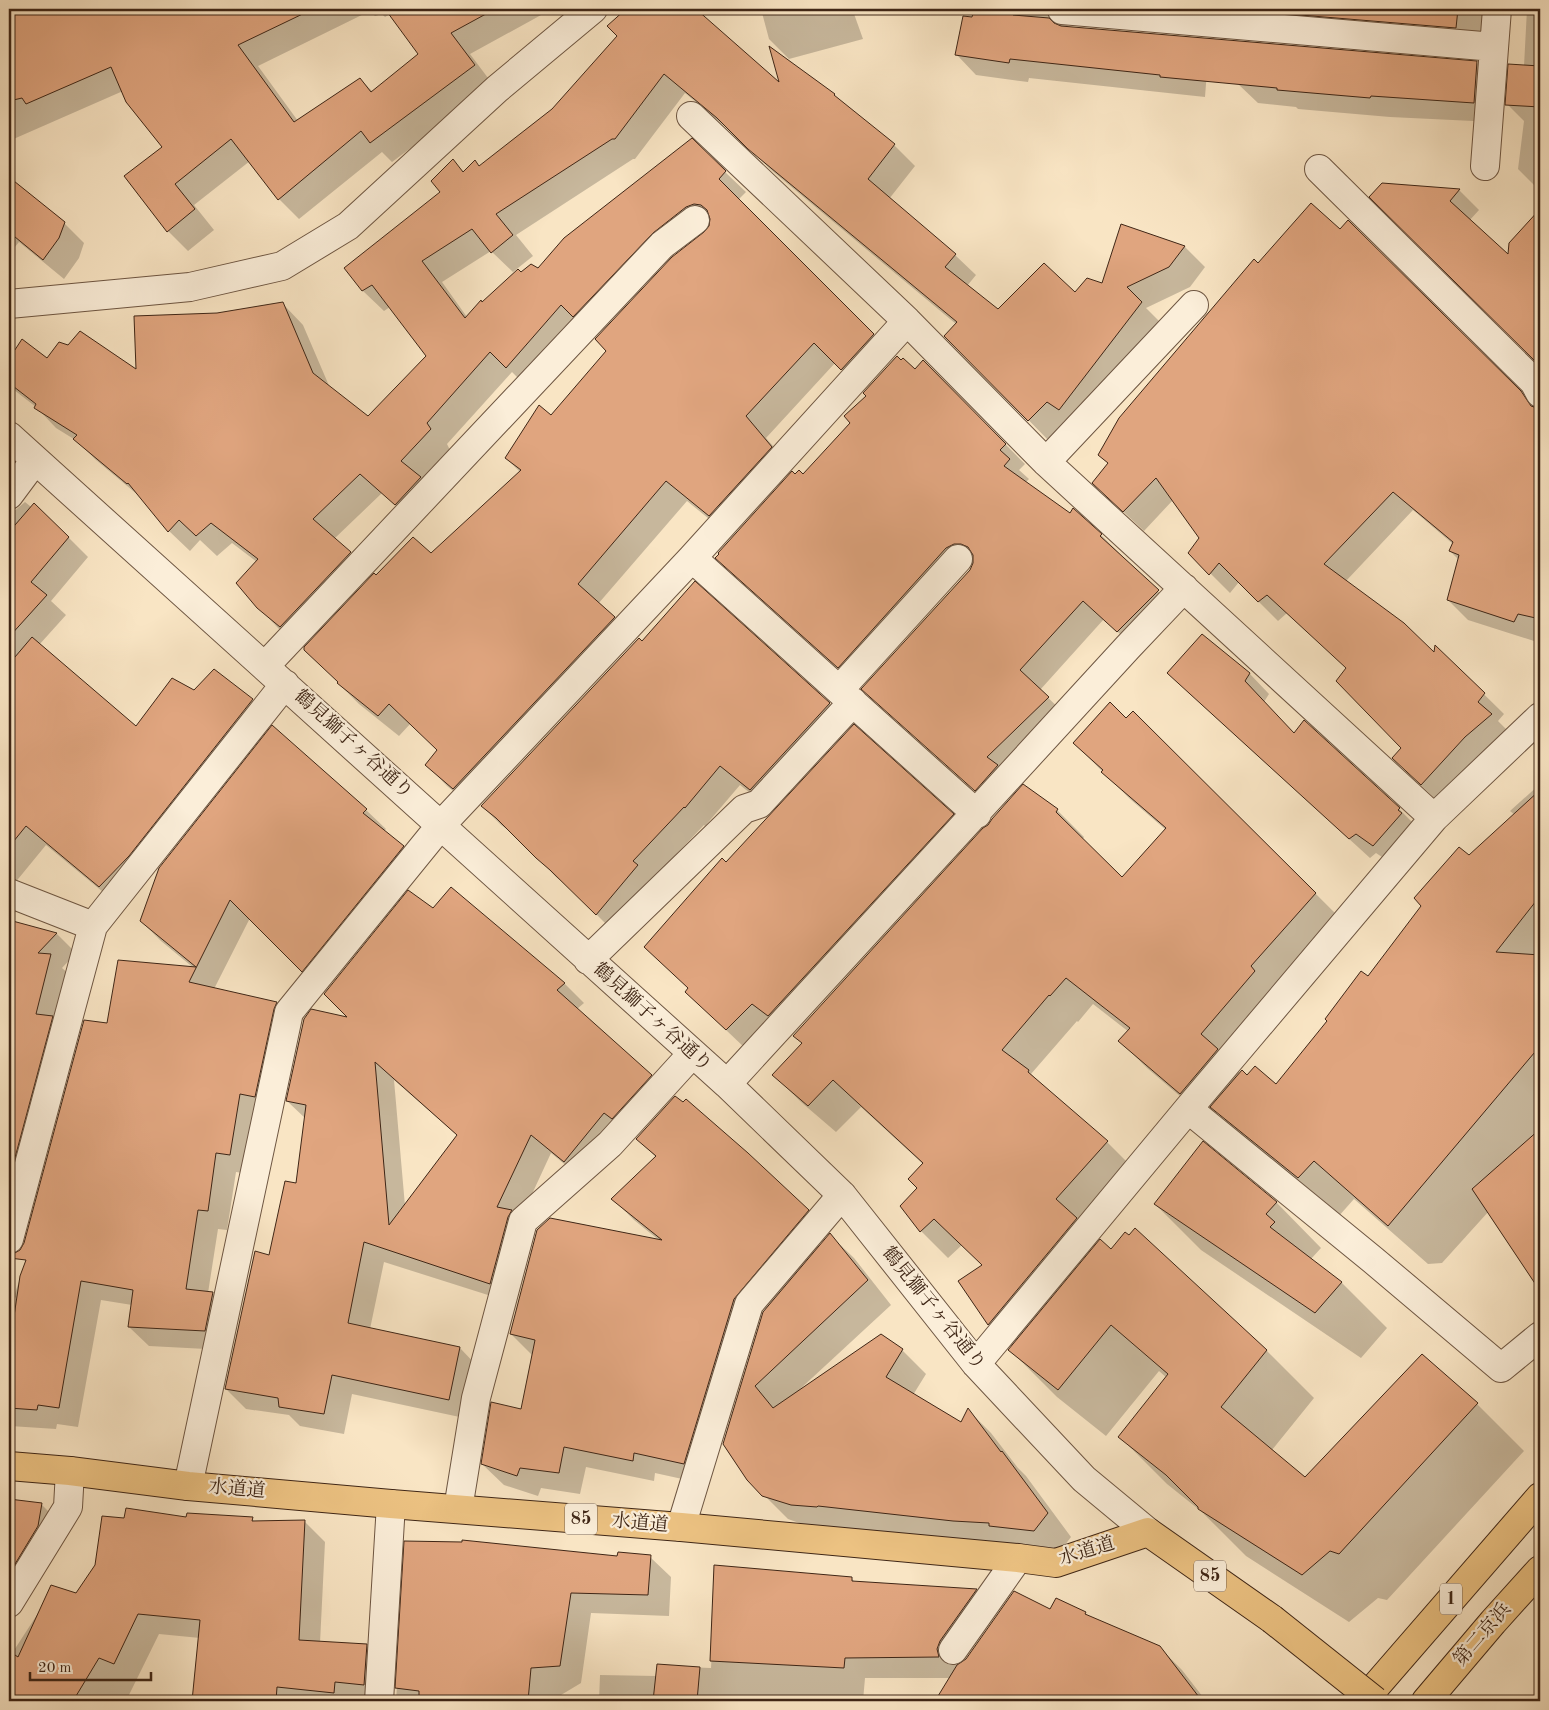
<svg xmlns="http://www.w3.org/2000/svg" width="1549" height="1710" font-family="'Old Standard TT','Noto Serif JP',serif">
<rect width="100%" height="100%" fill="#f9e5c4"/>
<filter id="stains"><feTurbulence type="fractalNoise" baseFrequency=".004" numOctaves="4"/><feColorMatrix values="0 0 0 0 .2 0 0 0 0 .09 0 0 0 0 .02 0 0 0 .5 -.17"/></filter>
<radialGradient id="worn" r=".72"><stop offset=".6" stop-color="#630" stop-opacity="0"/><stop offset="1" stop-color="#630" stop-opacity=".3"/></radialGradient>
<path fill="#0003" fill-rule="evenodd" d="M9 9H552L470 54 494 86 392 162 382 152 299 219 279 199 250 161 194 205 214 230 188 251 168 231 164 147 123 91 9 141ZM370 11 375 16 382 14 385 17 390 14 420 54 373 92 360 79 298 121 258 66Z
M627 9H694L781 85 834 95 845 106 894 145 915 166 889 199 955 255 976 275 967 286 998 310 1076 293 1103 284 1122 225 1185 247 1205 267 1190 287 1146 308 1162 324 1049 441 946 336 956 324 770 169 740 139 685 93 635 159H633L516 235 533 256 513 272 491 251 442 282 467 317 521 273 538 270 725 172 746 192 738 200 894 355 862 390 835 363 766 438 792 468 730 536 687 501 598 604 635 638 475 809 447 786 427 765 438 750 411 723 399 736 359 704 338 683 376 576 431 555 520 472 506 458 551 417 712 225 673 253 528 388 512 372 447 444 450 450 416 524 382 493 334 539 370 574 301 647 279 629 258 607 257 562 232 543 217 556 200 540 190 551 169 531 144 500 96 460 77 441 56 428 36 407 9 386V346L15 351 47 359 137 372 217 315 283 304 303 325 330 388 368 417 428 356 390 307 384 311 363 291 345 268 442 192 453 161 464 172 480 167 553 110 618 36 609 26Z
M761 9H857L853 11 863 39 789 59 769 39Z
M975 9H1211L1210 25 1069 21 1067 27 1208 58 1205 97 1029 78 1028 82 976 75 957 55 973 19Z
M1247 9H1483L1479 51 1270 33Z
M1527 9H1540V191L1518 169 1524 121 1507 104 1524 66Z
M1477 63 1497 83 1494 122 1390 117 1298 109 1296 107 1258 103 1238 84Z
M9 178 64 223 84 243 79 258 64 279 19 242 9 254Z
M1382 184 1459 190 1479 210 1469 221 1509 256 1510 244 1540 211V365L1371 197Z
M1348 222 1537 409 1540 410V633H1538L1534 641 1468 620 1448 600 1459 560 1450 551 1453 544 1413 510 1346 581 1434 654 1436 647 1504 714 1498 721 1511 734 1441 804 1413 778 1403 748 1347 669 1287 613 1278 621 1239 582 1230 593 1190 553 1201 538 1173 500 1144 531 1114 503 1109 464 1099 455 1258 265 1340 231Z
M923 361 1025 464 1019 470 1029 479 1025 483 1101 535 1177 610 1137 650 1104 619 1040 690 1068 717 995 809 863 689 971 570 975 562 966 568 858 687 736 577 717 558 795 476 803 475Z
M9 490 19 501 13 512 25 502 68 537 88 557 51 601 66 615 39 645 137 728 194 691 214 671 252 700 272 720 120 906 46 845 14 884 9 880Z
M695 583 830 704 849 723 770 809 740 785 705 826 704 825 651 881 616 934 571 889 556 877 515 835 501 825 482 806 642 642Z
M1202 635 1250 674 1269 694 1264 702 1295 734 1399 809 1419 829 1394 865 1376 853 1370 858 1188 692Z
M1133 712 1343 921 1228 1061 1240 1073 1276 1085 1469 857 1515 815 1510 811 1540 784V1289L1489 1211 1442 1263 1428 1264 1354 1199 1338 1217 1251 1146 1216 1111 1208 1120 1147 1068 1120 1041 1129 1032 1093 1004 1078 1022 1077 1021 1031 1074 1046 1089 1107 1142 1134 1169 1083 1226 1099 1242 1111 1251 1130 1237 1135 1229 1267 1351 1314 1398 1272 1450 1306 1479 1422 1355 1477 1404 1524 1451 1387 1600 1378 1598 1349 1622 1246 1556 1202 1512 1167 1484 1120 1437 1167 1378 1159 1371 1106 1436 1057 1397 1010 1350 1012 1347 989 1324 960 1282 983 1266 962 1245 948 1258 921 1231 919 1188 924 1165 861 1107 836 1132 801 1102 774 1075 803 1044 794 1036 1057 810 1084 837 1082 840 1122 879 1166 830 1130 799 1074 743 1126 719Z
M366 810 386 829 384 831 403 846 423 866 322 990 250 918 214 989 277 1003 296 1022 249 1174 236 1172 227 1230 218 1229 208 1293H213L232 1313 225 1350 149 1346 129 1327 132 1305 101 1300 78 1427 57 1424 56 1429 10 1426 9 1425V1358L18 1300 14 1296 108 1024 195 969 161 941 141 921Z
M953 815 972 835 746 1049 706 1011 726 864Z
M433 909 564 983 584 1003 577 1009 671 1096 585 1181 551 1153 520 1220 510 1302 384 1262 370 1329 460 1348 479 1368 469 1419 352 1394 344 1434 300 1426 289 1415 246 1409 226 1389 270 1256 297 1184 306 1119 287 1101ZM394 1080 458 1136 405 1206Z
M9 921 57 934 76 953 62 968 70 975 9 1228Z
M637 1139 808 1211 829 1232 817 1246 819 1248 830 1235 854 1258 891 1305 799 1390 881 1336 902 1350 926 1374 913 1395 961 1423 968 1410 991 1433 1018 1468 1026 1476 1071 1537 1058 1554 816 1529 788 1519 748 1479 724 1444 765 1308 755 1321 705 1484 655 1473 654 1481 586 1467 580 1494 541 1488 538 1496 504 1485 482 1464 522 1411 532 1355 511 1334 660 1241 634 1220 613 1199 656 1157Z
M1276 1202 1321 1248 1311 1259 1342 1283 1387 1328 1361 1358 1201 1250 1155 1204Z
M9 1500 41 1504 62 1525 9 1597Z
M188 1518 252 1519 255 1522H305L325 1542 320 1643 366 1645 387 1666 385 1701H193L200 1638 159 1634 126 1701H9V1658L55 1587 77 1594 125 1520Z
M406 1542 618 1557H650L671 1577 669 1616 591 1613 581 1683 551 1701H396Z
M716 1566 851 1578 856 1583 977 1590 997 1610 958 1666 1051 1611 1085 1613 1089 1617 1159 1647 1182 1670 1206 1701H937L951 1678H865L863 1701H599L600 1675 657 1676 658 1666 711 1668Z"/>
<path fill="#e0a57f" stroke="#3f2616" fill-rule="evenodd" d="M9 9H313L238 45 294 122 360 78 371 92 418 54 385 9H495L451 33 475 65 370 143 361 131 278 200 231 139 175 184 195 209 167 232 124 176 162 147 126 102 111 67 26 104 22 98 9 101Z
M626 9H696L779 82 769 46 835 94 834 95 895 144 868 179 956 254 945 267 998 309 1044 263 1075 292 1087 278 1102 283 1121 224 1185 246 1169 267 1127 287 1142 302 1059 410 1047 402 1028 421 944 336 957 322 748 149 717 118 664 74 615 139H612L496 214 513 235 491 253 472 229 422 261 465 318 481 300 482 302 518 269 521 272 531 264 538 268 564 238 692 138 726 171 719 179 874 334 841 370 814 343 746 416 772 447 709 516 666 481 578 584 615 617 453 789 425 765 437 750 389 704 378 716 337 683 338 682 304 650V647L374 573 376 575 413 537 431 553 521 470 505 458 539 405 551 415 606 351 595 339 672 257 704 232 709 226 710 219 707 210 701 205 694 204 686 207 653 233 573 317 561 305 506 368 490 352 427 423 431 429 401 461 421 477 395 505 360 474 313 519 351 552 280 627 257 608 236 583 258 559 211 523 196 536 179 520 168 532 128 483 127 484 73 439 77 435 34 408 36 404 9 383V359L22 339 47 358 59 342 68 345 80 331 136 369 134 316 217 313 283 302 313 373 368 416 426 356 372 285 362 291 344 268 440 192 431 181 453 159 463 172 475 160 479 166 552 109 617 36 607 26Z
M974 9H1014L1013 15 1049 18 1054 23 1061 26 1477 61 1474 103 1371 96 1370 98 1277 90V88L1160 77V75L1010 59 1009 63 955 55 963 16 972 17Z
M1276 9H1458L1456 28 1276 13Z
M1508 64 1540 66V107L1505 105Z
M9 177 65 222 59 238 43 260 9 232Z
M1382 183 1460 189 1450 201 1508 254 1509 243 1540 209V366L1369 197Z
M1311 203 1340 229 1348 220 1521 391 1531 406 1540 409V619L1518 614 1514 622 1447 600 1459 555 1449 551 1453 542 1393 492 1324 564 1404 623 1434 652 1435 645 1485 693 1478 702 1492 714 1465 737 1421 785 1392 758 1401 748 1336 681 1346 668 1267 595 1258 602 1219 563 1209 575 1188 553 1199 538 1156 478 1123 512 1092 483 1108 463 1098 455 1119 418 1254 259 1258 263Z
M897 356 901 360 903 358 915 369 923 360 1006 444 1000 450 1010 459 1004 466 1070 513 1073 508 1102 534 1100 536 1159 590 1117 632 1083 601 1020 670 1049 697 987 757 998 765 975 791 861 689 970 570 973 563V555L968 547 961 544H954L946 548 838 668 715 558 719 554 718 553 792 471 795 474 799 470 803 474 850 423 844 416 866 396 863 393Z
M34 503 69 537 31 582 47 595 9 637V532Z
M695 581 830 703 750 790 720 766 685 808 684 807 633 861 638 865 596 915 550 870 536 858 496 818 481 806 639 638 642 641Z
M1202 634 1250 673 1245 681 1294 733 1304 720 1400 808 1398 810 1402 813 1373 846 1356 834 1349 839 1167 673Z
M32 637 136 726 172 678 194 690 214 669 253 699 129 856 99 887 26 826 9 847V664Z
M1110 702 1126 718 1133 711 1316 893 1251 966 1255 971 1201 1034 1218 1049 1180 1094 1118 1041 1130 1028 1066 978 1050 996 1049 995 1002 1050 1029 1070 1028 1072 1108 1141 1056 1199 1077 1218 988 1325 958 1281 982 1265 934 1219 920 1232 900 1206 917 1188 908 1179 923 1163 833 1080 808 1106 772 1075 802 1043 793 1036 983 828 988 825 992 819 1023 784 1058 809 1056 812 1122 877 1166 828 1101 772 1103 770 1073 743Z
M854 724 954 814 768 1016 752 1004 726 1030 685 992 688 988 644 947 722 858 726 862Z
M272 725 367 809 363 813 404 846 302 972 230 900 189 982 277 1002 274 1009 255 1097 240 1094 230 1155 216 1153 208 1211 198 1210 186 1289 213 1292 205 1331 128 1327 133 1290 81 1281 59 1408 38 1405 37 1410 9 1408V1350L20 1276 26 1260 9 1258V1254H13L20 1250 24 1243 84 1020 107 1023 118 960 196 967 140 921 159 868Z
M1540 790V896L1496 952 1540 955V1046L1388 1226 1314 1161 1298 1178 1210 1107 1242 1070 1247 1075 1255 1066 1276 1084 1327 1021 1325 1019 1361 971 1368 976 1421 906 1414 898 1459 847 1469 855Z
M451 887 565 983 557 990 652 1075 612 1119 604 1113 564 1162 531 1135 497 1207 512 1210 508 1217 490 1284 364 1242 348 1323 460 1347 449 1400 332 1375 324 1414 279 1407 278 1398 225 1389 255 1251 269 1255 285 1181 296 1183 306 1105 286 1101 304 1019 311 1009 347 1017 324 994 408 890 433 908ZM375 1062 457 1135 389 1225Z
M9 920 57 933 38 953 51 954 36 1014 53 1016 9 1180Z
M675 1096 683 1102 686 1099 748 1153 809 1210 734 1299 684 1464 634 1453 633 1461 564 1447 559 1473 520 1468 517 1476 481 1464 491 1402 521 1409 535 1340 510 1334 537 1230 550 1218 662 1240 611 1199 656 1156 636 1139Z
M1540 1129V1291L1472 1189Z
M1203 1141 1277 1202 1266 1214 1275 1222 1270 1227 1342 1282 1315 1313 1154 1204Z
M1135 1228 1267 1350 1221 1407 1305 1477 1422 1354 1478 1403 1339 1554 1330 1551 1302 1575 1198 1509V1507L1166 1475 1118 1437 1168 1374 1111 1325 1058 1390 1008 1350 1100 1239 1111 1249 1125 1232 1129 1235Z
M830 1233 868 1280 755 1386 773 1408 881 1334 903 1349 886 1377 961 1422 968 1408 1001 1452 1002 1451 1048 1513 1034 1531 989 1526V1523L953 1521 818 1506 817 1507 791 1505 762 1496 747 1480 723 1444 763 1312Z
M9 1499 42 1503 38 1526 9 1574Z
M126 1508 186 1517 187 1513 253 1517 252 1521 305 1520 299 1640 367 1644 364 1685 335 1682 334 1693 277 1687 276 1701H192L200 1620 138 1614 114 1664 99 1658 73 1701H9V1651L18 1657 51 1585 76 1593 95 1565 102 1516 124 1518Z
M462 1540 617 1556 618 1552 651 1555 648 1595 571 1593 560 1666 531 1668 528 1701H419V1691L395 1688 404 1541 462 1542Z
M714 1565 852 1577V1581L977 1589 940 1641 937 1649 939 1657 845 1658 844 1668 710 1661Z
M1014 1591 1050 1609 1056 1598 1086 1612 1085 1614 1160 1646 1202 1701H935L957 1665 966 1659Z
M657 1664 700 1667 697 1701H653Z"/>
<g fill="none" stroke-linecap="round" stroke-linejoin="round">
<defs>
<path id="minor" d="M1062 10 1494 47
M691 116 907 321 1046 462 1434 818
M1485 166 1497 9
M1319 169 1534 382 1540 393
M9 304 190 287 282 266 348 226 497 89 593 9
M9 436 727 1084 842 1195 976 1364 1084 1479 1148 1532
M1046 462 1194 305
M9 495 35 460
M692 558 977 814
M265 666 662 245 695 220
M839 690 958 559
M9 893 93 926
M588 960 744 809 759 804 853 702
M727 1084 1128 647 1184 588
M1188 1109 1373 1260 1501 1368 1540 1336
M9 1239 93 926 285 684
M976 1364 1188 1109 1434 818 1540 717
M188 1486 289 1012 441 825 692 558 907 321
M458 1509 476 1398 523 1221 610 1144 692 1054
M681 1527 749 1304 842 1195
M9 1603 68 1507 70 1471
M953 1650 1018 1558
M379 1701 391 1504"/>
<path id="major" d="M9 1466 70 1471 188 1486 391 1504 681 1527 1018 1558 1056 1563 1148 1532 1272 1619"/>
<path id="highway" d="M1363 1701 1540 1497
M1426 1701 1493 1622 1540 1570"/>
</defs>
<use href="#minor" stroke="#6e5642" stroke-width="30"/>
<use href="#major" stroke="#3f2616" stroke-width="30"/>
<use href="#highway" stroke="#3f2616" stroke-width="30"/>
<use href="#minor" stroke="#fbeed9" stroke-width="28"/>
<use href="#major" stroke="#ecc282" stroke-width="28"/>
<use href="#highway" stroke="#ecc282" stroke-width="28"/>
<defs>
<path id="major-bridge" d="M1272 1619 1375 1701"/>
</defs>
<use href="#major-bridge" stroke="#3f2616" stroke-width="30" stroke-linecap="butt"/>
<use href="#major-bridge" stroke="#ecc282" stroke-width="28"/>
</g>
<g text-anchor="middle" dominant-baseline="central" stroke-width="4.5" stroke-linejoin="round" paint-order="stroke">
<g fill="#fbeed9" stroke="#776250" stroke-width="1">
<rect x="565" y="1503.5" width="32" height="31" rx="4"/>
<rect x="1194" y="1560.5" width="32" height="31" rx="4"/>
<rect x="1440" y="1583.5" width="22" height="31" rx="4"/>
</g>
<g font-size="18" font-weight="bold" fill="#3f2616">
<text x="581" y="1519">85</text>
<text x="1210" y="1576">85</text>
<text x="1451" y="1599">1</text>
</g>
<g font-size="19" fill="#3f2616" stroke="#fbeed9">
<text transform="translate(353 745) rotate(42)">鶴見獅子ヶ谷通り</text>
<text transform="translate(652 1018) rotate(42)">鶴見獅子ヶ谷通り</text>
<text transform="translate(933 1309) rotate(51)">鶴見獅子ヶ谷通り</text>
<text transform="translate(237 1490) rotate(5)">水道道</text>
<text transform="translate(640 1524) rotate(5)">水道道</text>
<text transform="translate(1087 1552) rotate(-17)">水道道</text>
<text transform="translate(1483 1635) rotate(-49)">第二京浜</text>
</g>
</g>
<rect width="1549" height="1710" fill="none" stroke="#f9e5c4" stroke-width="30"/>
<rect x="10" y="10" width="1529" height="1690" fill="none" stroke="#3f2616" stroke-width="2.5"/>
<rect x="15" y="15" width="1519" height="1680" fill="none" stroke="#3f2616"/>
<path d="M30 1672v8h121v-8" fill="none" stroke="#3f2616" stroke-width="2.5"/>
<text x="38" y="1672" font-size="15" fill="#3f2616" stroke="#fbeed9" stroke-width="4" paint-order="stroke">20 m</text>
<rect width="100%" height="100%" filter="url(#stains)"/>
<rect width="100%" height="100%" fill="url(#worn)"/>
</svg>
